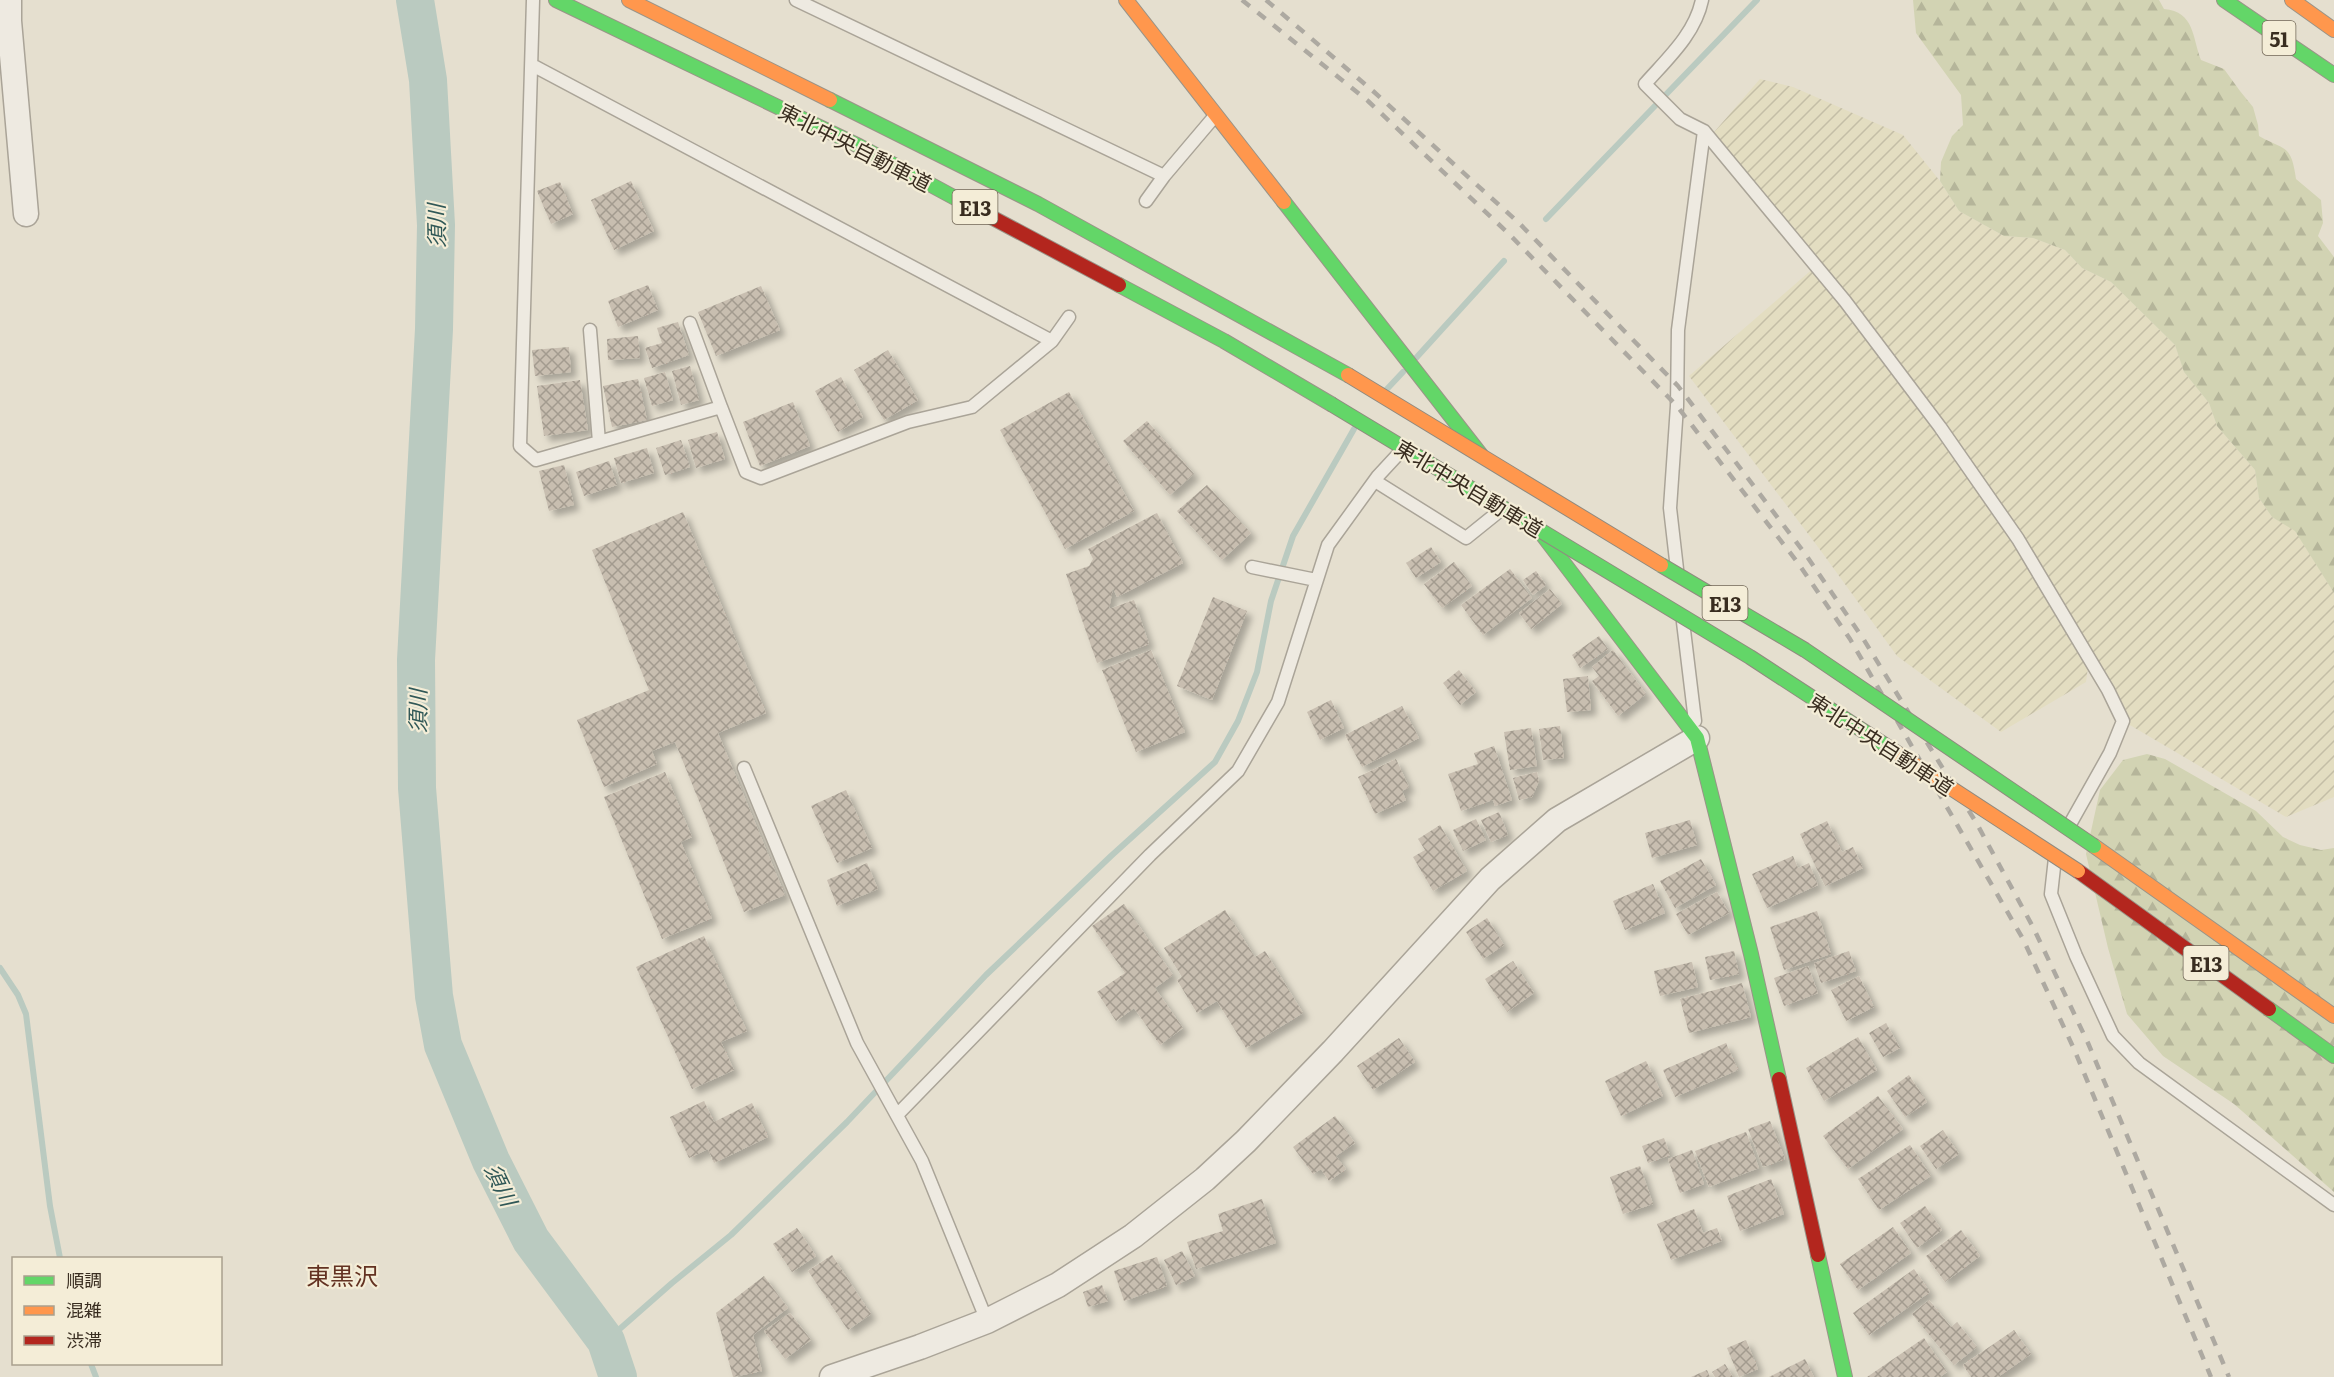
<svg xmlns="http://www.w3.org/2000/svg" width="2334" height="1377" font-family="Literata,'Noto Sans JP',serif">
<defs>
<pattern id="farmland-furrows" width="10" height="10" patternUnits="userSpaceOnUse" patternTransform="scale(1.5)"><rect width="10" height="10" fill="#e3ddc1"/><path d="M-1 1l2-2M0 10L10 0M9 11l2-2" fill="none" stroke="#c4bea6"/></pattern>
<pattern id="forest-firs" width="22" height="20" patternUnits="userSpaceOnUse" patternTransform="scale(1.5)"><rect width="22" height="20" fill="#d2d3b3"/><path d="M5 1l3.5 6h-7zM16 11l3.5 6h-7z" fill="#b5b59a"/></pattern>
<pattern id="building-cross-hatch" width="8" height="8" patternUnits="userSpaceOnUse" patternTransform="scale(1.5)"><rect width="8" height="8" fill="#c8beb0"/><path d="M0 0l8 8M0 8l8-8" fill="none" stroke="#a39b8f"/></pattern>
<filter id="shadow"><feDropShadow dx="5.5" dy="5.5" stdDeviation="3" flood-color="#0004"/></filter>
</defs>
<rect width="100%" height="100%" fill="#e5dfcf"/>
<path fill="url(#farmland-furrows)" d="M1760 79 1793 87 1903 135 1940 181 1959 211 2004 236 2033 238 2065 250 2082 268 2111 282 2175 345 2184 372 2209 403 2217 426 2255 470 2259 498 2272 517 2295 530 2334 593V797L2286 817 2123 721 2089 660 2086 682 2001 732 1897 656 1821 551 1689 376 1816 266 1709 138Z"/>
<path fill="url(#forest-firs)" d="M1913 0H2159L2164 9C2195 12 2192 37 2201 60L2224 69 2240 91 2253 107 2258 125 2259 136C2285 151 2291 143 2296 179L2321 200 2323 223 2318 236 2334 257V593L2295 531 2272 517 2259 498 2255 470 2217 426 2209 403 2184 372 2175 345 2111 282 2082 268 2065 250 2033 238 2004 236 1959 211 1940 181 1941 162 1952 136 1963 125 1961 95 1916 33Z
M2147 754 2165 759 2256 811 2283 837 2300 845 2321 850 2334 848V1192L2234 1104 2163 1056 2127 1014 2108 948 2086 854 2100 790 2123 760Z"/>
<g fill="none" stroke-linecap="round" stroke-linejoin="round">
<path stroke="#bacac0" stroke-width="6" d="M1546 219 1757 0
M1416 358 1504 261
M1387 389 1403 372
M0 968 18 995 26 1014 50 1206 60 1258
M606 1341 672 1283 731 1235 847 1122 986 975 1111 856 1215 762 1238 721 1257 672 1271 601 1293 536 1354 429
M91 1364 96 1377"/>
<path stroke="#bacac0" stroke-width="38" d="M415 0 428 80 436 225 434 329 416 660 417 788 434 996 443 1045 491 1161 531 1240 606 1341 618 1377"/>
</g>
<path fill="url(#building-cross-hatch)" filter="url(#shadow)" d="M631 181 654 231 614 250 591 200Z
M560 182 573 214 551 224 537 191Z
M648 285 658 310 618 327 608 301Z
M761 286 780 330 716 356 698 312Z
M678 322 689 355 652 368 645 348 662 343 657 328Z
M638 336 640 358 608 360 607 339Z
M569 347 571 372 535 376 532 350Z
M888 350 918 400 884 420 854 370Z
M690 366 699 400 681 405 672 371Z
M665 372 673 400 652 406 644 378Z
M841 377 863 417 838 432 815 391Z
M638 379 647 420 612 427 603 386Z
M580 380 588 430 544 436 537 386Z
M1069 392 1134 511 1065 549 1000 430Z
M793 402 810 446 760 466 743 422Z
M1147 421 1194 474 1170 495 1123 441Z
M717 432 725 459 696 468 688 440Z
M681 440 690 467 665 475 656 448Z
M647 448 654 473 621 483 614 458Z
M609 461 617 485 584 496 576 472Z
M564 465 574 505 549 511 539 471Z
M1207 485 1251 533 1222 560 1177 511Z
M683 512 766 713 718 733 785 895 744 912 675 742 652 751 657 764 604 787 577 720 649 690 592 550Z
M1157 513 1183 563 1117 597 1113 588 1109 609 1134 600 1149 644 1097 663 1066 574 1089 566 1093 559 1088 549Z
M1431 547 1441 562 1416 578 1406 563Z
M1454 562 1472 586 1442 608 1424 584Z
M1510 569 1532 598 1483 635 1461 605Z
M1536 571 1546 585 1533 595 1523 580Z
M1550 589 1562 604 1531 629 1519 613Z
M1213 597 1247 611 1212 700 1177 686Z
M1599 636 1608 649 1580 668 1572 655Z
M1151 650 1185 732 1136 752 1102 670Z
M1613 650 1646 694 1618 716 1592 681 1599 676 1592 667Z
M1459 670 1476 692 1460 705 1443 683Z
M1588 676 1591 710 1567 712 1563 679Z
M1331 700 1344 728 1320 740 1307 712Z
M1402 706 1419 738 1362 767 1345 735Z
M1560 726 1564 758 1543 760 1539 729Z
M1531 728 1537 766 1510 770 1504 732Z
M1494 746 1512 800 1495 806 1493 800 1461 811 1448 774 1478 764 1474 753Z
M1396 759 1409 787 1402 791 1406 800 1375 814 1358 777Z
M665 772 692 837 681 842 712 918 662 939 604 797Z
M1537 772 1539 781 1532 797 1519 800 1513 778Z
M846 790 872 848 837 863 811 806Z
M1499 812 1508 835 1491 842 1481 820Z
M1476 819 1486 840 1463 851 1453 830Z
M1690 820 1697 845 1652 858 1645 833Z
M1827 821 1842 852 1853 847 1863 868 1825 886 1800 834Z
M1440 825 1467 871 1433 891 1413 857 1425 850 1418 839Z
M1793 856 1798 868 1809 863 1818 885 1767 908 1752 874Z
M1701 859 1716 885 1675 908 1660 881Z
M867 863 878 889 837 906 827 880Z
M1653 884 1665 913 1625 930 1613 901Z
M1717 892 1729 913 1688 935 1676 914Z
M1124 904 1173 975 1155 988 1183 1028 1160 1045 1134 1008 1116 1021 1097 992 1125 973 1092 926Z
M1225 910 1255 957 1265 951 1303 1013 1246 1048 1217 1001 1197 1013 1177 980 1182 977 1164 948Z
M1817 911 1831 954 1784 970 1770 927Z
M1487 918 1504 945 1483 959 1466 932Z
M704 936 747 1031 721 1042 734 1070 692 1089 636 967Z
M1734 951 1739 974 1710 980 1705 957Z
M1849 951 1856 971 1821 983 1814 963Z
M1513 961 1534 993 1507 1012 1485 979Z
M1692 962 1698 987 1660 996 1654 971Z
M1808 966 1818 993 1784 1006 1774 978Z
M1859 976 1874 1007 1846 1021 1831 990Z
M1742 983 1751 1017 1689 1033 1680 999Z
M1886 1023 1900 1048 1883 1057 1869 1033Z
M1858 1037 1877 1070 1824 1101 1806 1068Z
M1399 1038 1415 1062 1373 1090 1357 1066Z
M1726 1043 1738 1070 1675 1097 1663 1070Z
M1646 1061 1663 1096 1621 1116 1605 1081Z
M1909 1075 1927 1102 1905 1117 1887 1091Z
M1878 1096 1903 1129 1848 1169 1823 1136Z
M704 1101 714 1122 752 1103 768 1137 714 1163 708 1149 689 1158 670 1117Z
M1335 1116 1355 1143 1336 1156 1346 1169 1329 1181 1321 1169 1313 1174 1293 1147Z
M1770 1121 1785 1159 1763 1167 1748 1129Z
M1943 1130 1959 1154 1936 1169 1920 1146Z
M1746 1132 1759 1168 1709 1187 1695 1151Z
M1664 1138 1670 1155 1648 1163 1642 1146Z
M1910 1145 1931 1176 1879 1210 1858 1179Z
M1692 1150 1704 1184 1680 1193 1668 1159Z
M1640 1166 1653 1204 1623 1214 1610 1177Z
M1771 1179 1784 1214 1740 1231 1727 1196Z
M1262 1199 1276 1243 1196 1269 1187 1242 1223 1231 1218 1214Z
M1925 1206 1942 1230 1917 1248 1900 1223Z
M1694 1209 1703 1233 1717 1228 1722 1241 1671 1260 1657 1224Z
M1893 1227 1911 1253 1858 1290 1840 1264Z
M797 1228 816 1256 792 1272 773 1244Z
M1961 1230 1980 1256 1945 1282 1926 1256Z
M1182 1251 1195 1276 1176 1285 1164 1260Z
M832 1255 871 1314 848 1330 808 1271Z
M1157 1257 1167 1286 1124 1301 1114 1271Z
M1914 1269 1930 1292 1869 1335 1853 1313Z
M764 1276 788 1308 753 1335 762 1371 733 1377 716 1313Z
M1102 1285 1108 1301 1088 1307 1083 1292Z
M1929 1300 1951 1327 1957 1322 1977 1347 1954 1365 1912 1314Z
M790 1313 811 1340 785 1359 764 1331Z
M2014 1330 2031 1354 1998 1377H1971L1963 1365Z
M1924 1338 1947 1372 1940 1377H1867Z
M1746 1340 1758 1369 1739 1377 1727 1348Z
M1805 1359 1814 1377H1769Z
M1725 1364 1733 1377H1715L1712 1372Z
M1707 1370 1710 1377H1691Z"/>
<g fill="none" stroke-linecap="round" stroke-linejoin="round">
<defs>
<path id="lane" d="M533 0 520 446 536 460 721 407 746 472 761 478 908 422 972 407 1052 341 1069 317
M796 0 1164 176
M1702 0C1695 34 1667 59 1645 84L1680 119 1704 131 1845 301 1940 427 2018 539 2108 690 2123 721 2110 753 2069 826
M532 65 1052 341
M1146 201 1164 176 1214 117
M690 323 721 407
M590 330 599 442
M1375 481 1466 538 1502 509
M1252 567 1316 580
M1677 569 1670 508 1677 406 1678 330 1704 131
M1683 622 1695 721
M744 768 857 1043 922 1161 987 1321
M2055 858 2051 894 2076 956 2113 1036 2139 1063 2334 1205
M897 1115 1150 855 1238 771 1278 702 1328 545 1378 476 1403 449"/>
<path id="street" d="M9 0V21L26 214
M832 1377 920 1347 987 1321 1058 1285 1133 1236 1205 1179 1246 1141 1333 1051 1490 879 1557 820 1697 738"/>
<path id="fast" d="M556 0 859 146 959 200
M2224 0 2334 75
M830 100 1038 204 1348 375
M1284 202 1481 455
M1119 285 1224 341 1331 404
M1538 529 1697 738 1751 954 1779 1079
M2269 1009 2334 1056
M1818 1255 1845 1377"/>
<path id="slow" d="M629 0 830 100
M1126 0 1284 202
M2292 0 2334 30
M2094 846 2334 1016"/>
<path id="jam" d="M959 200 1119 285
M2078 871 2269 1009
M1779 1079 1818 1255"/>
</defs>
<use href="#lane" stroke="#aaa498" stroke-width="15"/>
<use href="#street" stroke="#aaa498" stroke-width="27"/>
<use href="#fast" stroke="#9a9488" stroke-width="16"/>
<use href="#slow" stroke="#9a9488" stroke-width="16"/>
<use href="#jam" stroke="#9a9488" stroke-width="16"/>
<use href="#lane" stroke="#eeeae1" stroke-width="12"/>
<use href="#street" stroke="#eeeae1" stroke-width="24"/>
<use href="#fast" stroke="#63d668" stroke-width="14"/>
<use href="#slow" stroke="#ff974d" stroke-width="14"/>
<use href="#jam" stroke="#b3261e" stroke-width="14"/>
<path stroke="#ada9a1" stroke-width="4.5" stroke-dasharray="10 10" stroke-linecap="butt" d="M1242 0 1368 101 1509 234 1677 406 1798 563 1850 639 2023 939 2074 1049 2211 1377
M1266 0 1373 91 1519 223 1678 386 1806 555 1864 640 1977 824 2033 927 2088 1043 2229 1377"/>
<defs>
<path id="fast-bridge" d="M1331 404 1750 657 1891 749
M1661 565 1805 650 2094 846"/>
<path id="slow-bridge" d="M1348 375 1661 565
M1891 749 2078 871"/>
</defs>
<use href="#fast-bridge" stroke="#908a7f" stroke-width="16" stroke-linecap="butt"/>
<use href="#slow-bridge" stroke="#908a7f" stroke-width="16" stroke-linecap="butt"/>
<use href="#fast-bridge" stroke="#63d668" stroke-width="14"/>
<use href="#slow-bridge" stroke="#ff974d" stroke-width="14"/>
</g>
<g text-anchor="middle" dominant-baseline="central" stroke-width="4.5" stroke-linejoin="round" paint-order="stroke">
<g fill="#f4edd7" stroke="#716757" stroke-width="1.5">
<rect x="2262.5" y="21" width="33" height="34" rx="4.5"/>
<rect x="952.5" y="190" width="45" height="34" rx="4.5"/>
<rect x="1702.5" y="586" width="45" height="34" rx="4.5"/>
<rect x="2183.5" y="946" width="45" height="34" rx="4.5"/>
</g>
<g font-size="20" font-weight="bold" fill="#392d20">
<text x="2279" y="38">51</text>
<text x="975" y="207">E13</text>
<text x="1725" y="603">E13</text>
<text x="2206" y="963">E13</text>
</g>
<g font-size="21" fill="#392d20" stroke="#f4edd7">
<text transform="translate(856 146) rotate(27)">東北中央自動車道</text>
<text transform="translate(1470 487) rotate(31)">東北中央自動車道</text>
<text transform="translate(1882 743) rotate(33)">東北中央自動車道</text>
</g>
<g font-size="22" font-style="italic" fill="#305857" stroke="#f4edd7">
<text transform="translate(435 226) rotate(-91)">須川</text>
<text transform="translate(416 711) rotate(-90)">須川</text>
<text transform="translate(502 1184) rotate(64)">須川</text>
</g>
<g font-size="24" fill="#633222" stroke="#f4edd7">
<text x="342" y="1274">東黒沢</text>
</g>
</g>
<rect x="12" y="1257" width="210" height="108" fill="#f4edd7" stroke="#a9a08e" stroke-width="1.5"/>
<rect x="24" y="1276" width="30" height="9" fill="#63d668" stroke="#a9a08e" stroke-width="1.5"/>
<text x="66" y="1287" font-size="18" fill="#392d20">順調</text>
<rect x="24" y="1306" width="30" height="9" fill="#ff974d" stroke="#a9a08e" stroke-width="1.5"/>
<text x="66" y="1317" font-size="18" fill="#392d20">混雑</text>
<rect x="24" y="1336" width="30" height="9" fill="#b3261e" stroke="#a9a08e" stroke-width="1.5"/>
<text x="66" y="1347" font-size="18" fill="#392d20">渋滞</text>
</svg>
